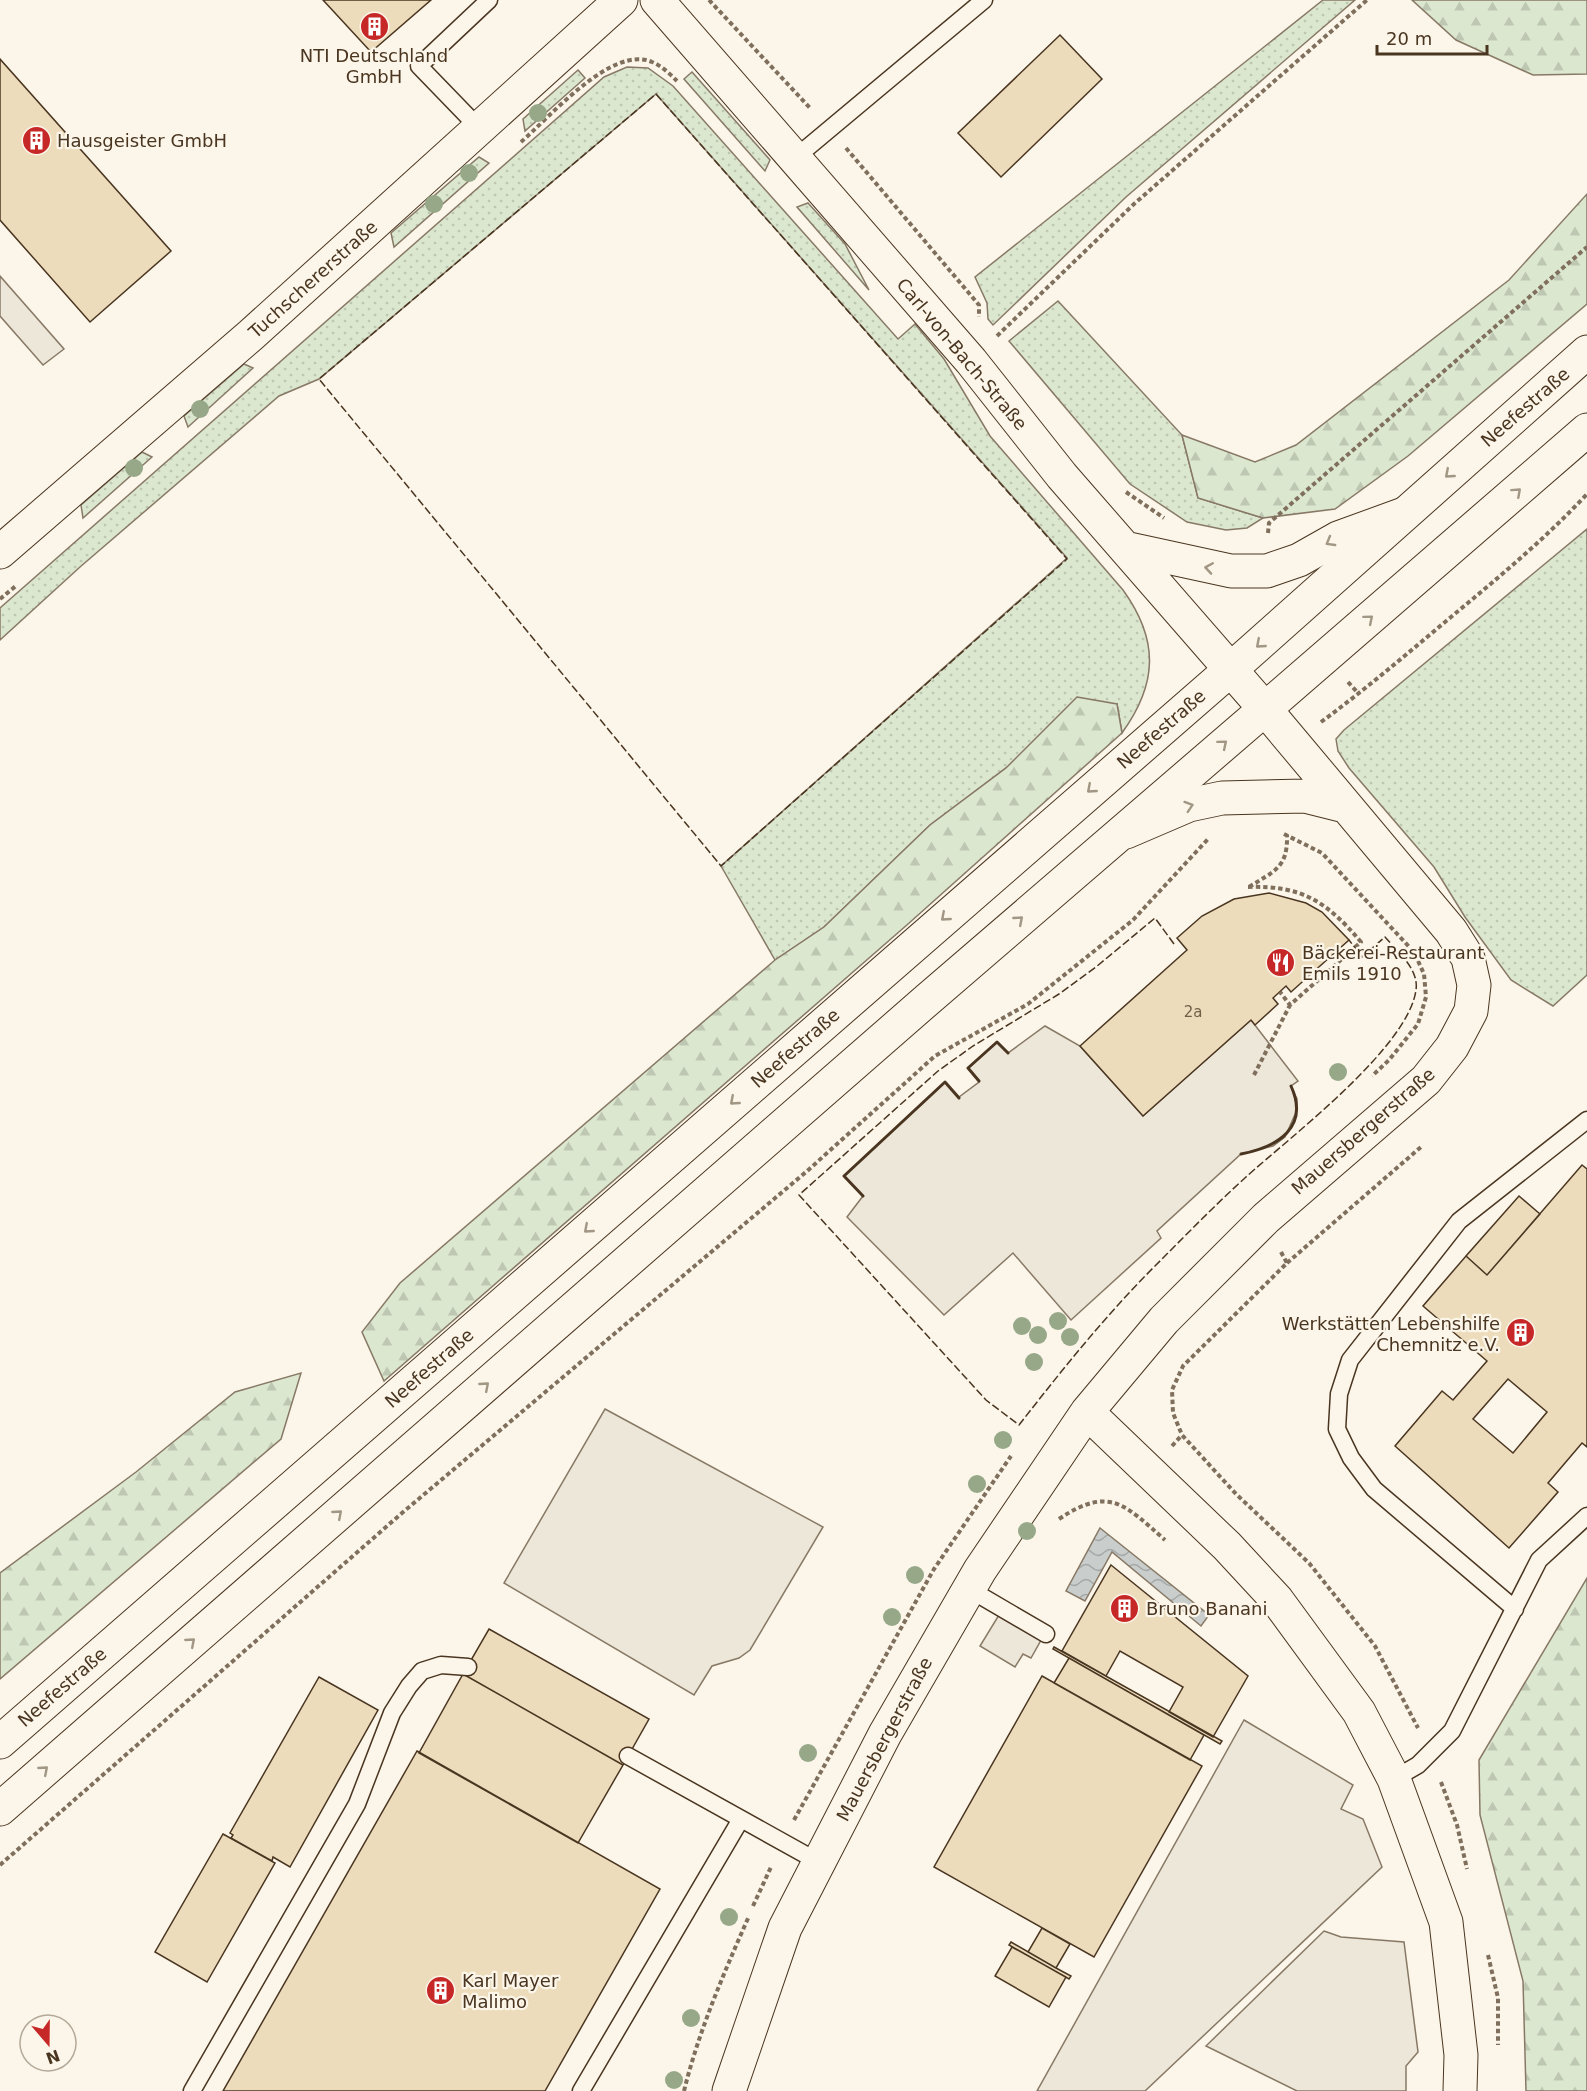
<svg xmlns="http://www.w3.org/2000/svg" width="1587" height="2091" font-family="'DejaVu Sans',sans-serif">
<defs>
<pattern id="grass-dots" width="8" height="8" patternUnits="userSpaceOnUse" patternTransform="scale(1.5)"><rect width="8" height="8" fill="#dce7d0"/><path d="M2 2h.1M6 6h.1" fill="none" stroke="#bec7b2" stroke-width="1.8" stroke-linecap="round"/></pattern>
<pattern id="forest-firs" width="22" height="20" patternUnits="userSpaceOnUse" patternTransform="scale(1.5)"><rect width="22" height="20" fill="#dce7d0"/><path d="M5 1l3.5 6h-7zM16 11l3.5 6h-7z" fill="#bec7b2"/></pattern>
<pattern id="water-waves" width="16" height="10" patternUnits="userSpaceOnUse" patternTransform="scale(1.5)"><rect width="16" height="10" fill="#c9cecd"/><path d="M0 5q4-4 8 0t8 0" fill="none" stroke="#a5a8a6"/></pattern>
</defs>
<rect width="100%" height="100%" fill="#fbf6e9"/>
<path fill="url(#grass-dots)" stroke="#887966" stroke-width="1.5" d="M1323 0H1355L1126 197 993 325 988 319 987 303 975 277Z
M627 67 648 68 673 86 898 339 915 324 944 359 990 436 1123 590C1159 640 1158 683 1122 733L1117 704 1006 768 930 825 824 927 775 960 721 866 1067 558 656 94 319 379 279 396 80 567 0 640V608L604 77Z
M578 70 585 78 525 131 523 119Z
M692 72 770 160 765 171 684 79Z
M479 157 489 163 394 247 391 233Z
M808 203 845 244 869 290 797 207Z
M1058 301 1182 435 1198 498 1263 518 1247 528 1226 530 1187 522 1130 484 1009 341Z
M244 364 253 368 188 427 184 416Z
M142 452 152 457 83 518 81 505Z
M1587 529V975L1553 1006 1511 980 1465 917 1434 867 1349 768 1338 751 1336 739 1344 730Z"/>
<path fill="url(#forest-firs)" stroke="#887966" stroke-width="1.5" d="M1412 0H1587V74L1533 75 1456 40Z
M1587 194V304L1408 456 1335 509 1263 518 1198 498 1182 435 1255 462 1296 445 1509 280Z
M1077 697 1117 704 1122 733 908 924 384 1381 362 1332 400 1283 775 960 824 927 930 825 1006 768Z
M301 1373 281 1439 0 1679V1573L136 1472 235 1392Z
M1587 1578V2091H1526L1523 1981 1480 1815 1479 1760Z"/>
<path fill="#ede7d9" stroke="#887966" stroke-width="1.5" d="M0 276 64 349 43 365 0 316Z
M1251 1020 1298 1081 1291 1086 1297 1099V1110L1285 1137 1273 1146 1241 1154 1157 1231 1161 1238 1071 1320 1013 1253 944 1315 847 1217 863 1196 844 1176 945 1082 959 1097 979 1082 968 1068 997 1042 1008 1053 1045 1026 1080 1046 1143 1116Z
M605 1409 823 1527 750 1650 739 1658 712 1666 694 1695 504 1583Z
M1002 1610 1045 1633 1031 1658 1023 1654 1015 1667 980 1646Z
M1244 1720 1353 1785 1341 1809 1363 1819 1382 1867 1145 2091H1037Z
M1324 1931 1341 1937 1404 1942 1418 2052 1406 2066V2091H1297L1206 2046Z"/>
<path fill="url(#water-waves)" stroke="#887966" stroke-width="1.5" d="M1100 1528 1209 1615 1201 1626 1112 1552 1085 1601 1066 1591Z"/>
<path fill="#ecdcbc" stroke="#4a3520" stroke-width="1.5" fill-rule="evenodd" d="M323 0H431L371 52Z
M1060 35 1102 79 1001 177 958 133Z
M0 59 171 251 90 322 0 220Z
M1269 893 1306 903 1322 912 1349 940 1291 992 1286 986 1273 998 1278 1004 1255 1025 1251 1020 1143 1116 1080 1046 1187 950 1177 938 1202 916 1234 899Z
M1582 1165 1587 1169V1447L1582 1443 1548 1483 1558 1492 1509 1548 1395 1446 1442 1391 1453 1400 1487 1361 1423 1306 1466 1256 1487 1275ZM1508 1379 1547 1412 1513 1453 1473 1419Z
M1519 1196 1540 1214 1487 1275 1466 1256Z
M1111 1565 1248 1676 1213 1737 1169 1712 1183 1687 1120 1651 1106 1676 1062 1651Z
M489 1629 649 1719 623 1765 463 1674Z
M1054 1647 1222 1741 1220 1744 1053 1649Z
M1069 1658 1204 1735 1190 1760 1054 1683Z
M463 1674 623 1765 578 1843 419 1753Z
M1042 1676 1202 1766 1094 1957 934 1867Z
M319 1677 378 1710 290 1867 273 1857 272 1861 231 1838 233 1835 230 1833Z
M417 1751 660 1889 545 2091H223Z
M223 1834 275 1863 207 1982 155 1952Z
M1042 1928 1070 1944 1056 1968 1028 1952Z
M1011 1942 1056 1968 1071 1976 1069 1979 1009 1945Z
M1012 1947 1066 1977 1049 2007 995 1976Z"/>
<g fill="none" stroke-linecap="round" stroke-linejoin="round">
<defs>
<path id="service" d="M479 128 419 66 489 0
M795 158 984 0
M969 1589 1046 1634
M1515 1609 1374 1489 1351 1458 1337 1429 1339 1394 1350 1360 1459 1221 1587 1120
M628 1756 815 1860
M1394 1779 1418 1765 1452 1731 1539 1560 1587 1516
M192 2091 357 1804 392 1713 409 1686 422 1671 441 1665 468 1667
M581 2091 741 1819"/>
<path id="minor" d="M657 0 971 361 1062 476 1265 709 1451 931 1468 958 1474 985 1471 1011 1452 1047 1426 1080 1266 1218 1164 1320 1087 1412 980 1570 885 1734 785 1928 729 2091
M1125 548 1231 571H1267L1299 560 1338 538 1404 514
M0 552 251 335 621 0
M1126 832 1189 805 1222 798 1305 796 1345 806
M1087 1412 1227 1546 1277 1600 1359 1712 1394 1779 1446 1922 1461 2055 1460 2091"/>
<path id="primary" d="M1230 670 1587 352
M1265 709 1587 430"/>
<path id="trunk" d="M0 1742 1230 670
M0 1809 927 1000 1265 709"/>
</defs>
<use href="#service" stroke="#4a3520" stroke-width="19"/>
<use href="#minor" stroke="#4a3520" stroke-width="35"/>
<use href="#primary" stroke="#4a3520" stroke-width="35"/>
<use href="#trunk" stroke="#4a3520" stroke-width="35"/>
<path stroke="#7f6f5c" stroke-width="4" stroke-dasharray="4.5 3" stroke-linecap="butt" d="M709 0 811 109
M521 142C549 118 612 44 652 62 662 66 670 74 677 81
M846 148 979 305V317
M997 336 1134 204 1367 0
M1126 492 1164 518
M1268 533 1269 523 1587 247
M0 599 17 585
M1348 682 1359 694
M1321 722C1366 689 1408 653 1451 617 1498 578 1545 539 1587 494
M1284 834 1322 853 1414 952 1424 974 1426 997 1418 1024 1389 1060 1372 1076
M1248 887C1302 885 1327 902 1361 942L1290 1005 1280 992
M1249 887C1274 871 1288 868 1287 835
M1254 1075 1290 1005
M1281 1252 1287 1263 1183 1366 1172 1390 1173 1413 1182 1435 1236 1494 1309 1563 1375 1646 1418 1728
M1287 1263 1421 1147
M1172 1446 1182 1435
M1059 1519C1110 1485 1125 1505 1165 1540
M1441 1782 1457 1825 1467 1869
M794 1820 934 1569 1011 1456
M0 1865 402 1513 806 1172 935 1056 1028 1004 1133 920 1209 838
M753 1906 771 1867
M1488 1955 1498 1998V2045
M684 2091C699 2030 724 1973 749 1916"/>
<use href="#service" stroke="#fbf6e9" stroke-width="16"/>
<use href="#minor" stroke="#fbf6e9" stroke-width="33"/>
<use href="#primary" stroke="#fbf6e9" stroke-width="33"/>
<use href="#trunk" stroke="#fbf6e9" stroke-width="33"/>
<path stroke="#4a3520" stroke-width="1.5" stroke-dasharray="8 3" stroke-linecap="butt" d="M656 94 1067 559 721 866 319 379Z
M1174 944 1155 918 1096 967 1059 994 973 1046 938 1071 799 1195 986 1400 1019 1425C1062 1370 1105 1316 1155 1266 1185 1236 1215 1205 1246 1177 1290 1137 1408 1048 1416 990 1419 969 1398 952 1385 937L1362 957 1349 940"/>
<path stroke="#4a3520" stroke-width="3" d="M979 1081 968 1068 997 1042 1008 1053
M1241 1154C1277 1147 1310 1128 1291 1086
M863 1196 844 1176 945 1082 959 1098"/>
</g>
<g fill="#96a887">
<circle cx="538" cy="113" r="9"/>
<circle cx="469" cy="173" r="9"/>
<circle cx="434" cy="204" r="9"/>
<circle cx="200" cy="409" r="9"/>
<circle cx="134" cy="468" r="9"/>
<circle cx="1338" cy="1072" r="9"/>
<circle cx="1058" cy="1321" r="9"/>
<circle cx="1022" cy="1326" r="9"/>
<circle cx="1038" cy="1335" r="9"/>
<circle cx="1070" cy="1337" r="9"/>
<circle cx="1034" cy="1362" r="9"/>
<circle cx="1003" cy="1440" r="9"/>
<circle cx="977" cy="1484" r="9"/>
<circle cx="1027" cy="1531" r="9"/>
<circle cx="915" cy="1575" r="9"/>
<circle cx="892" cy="1617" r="9"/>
<circle cx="808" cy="1753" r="9"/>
<circle cx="729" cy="1917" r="9"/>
<circle cx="691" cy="2018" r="9"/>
<circle cx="674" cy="2080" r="9"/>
</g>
<defs><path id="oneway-chevron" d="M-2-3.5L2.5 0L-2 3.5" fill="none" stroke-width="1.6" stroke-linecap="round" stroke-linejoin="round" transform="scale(1.5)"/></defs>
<g stroke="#a29684">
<use href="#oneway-chevron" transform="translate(1449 474) rotate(139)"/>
<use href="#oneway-chevron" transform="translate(1517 492) rotate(-42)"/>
<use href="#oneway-chevron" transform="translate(1330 542) rotate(150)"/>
<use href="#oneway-chevron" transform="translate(1209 568) rotate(-171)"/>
<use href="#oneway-chevron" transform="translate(1369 619) rotate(-40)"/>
<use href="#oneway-chevron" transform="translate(1260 644) rotate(139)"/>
<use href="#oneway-chevron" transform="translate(1223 744) rotate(-40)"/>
<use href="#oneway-chevron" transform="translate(1091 789) rotate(139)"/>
<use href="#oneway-chevron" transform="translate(1189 806) rotate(-18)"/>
<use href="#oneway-chevron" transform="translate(945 917) rotate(139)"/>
<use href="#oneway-chevron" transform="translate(1019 920) rotate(-41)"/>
<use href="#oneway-chevron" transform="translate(734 1101) rotate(139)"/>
<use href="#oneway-chevron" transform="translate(588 1229) rotate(139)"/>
<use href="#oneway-chevron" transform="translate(485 1386) rotate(-41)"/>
<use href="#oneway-chevron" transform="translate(338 1514) rotate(-41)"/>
<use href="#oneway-chevron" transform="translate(191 1642) rotate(-41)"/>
<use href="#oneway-chevron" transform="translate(44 1770) rotate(-41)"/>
</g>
<defs>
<symbol id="building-disc" viewBox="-11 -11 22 22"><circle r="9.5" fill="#c62828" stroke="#fbf6e9"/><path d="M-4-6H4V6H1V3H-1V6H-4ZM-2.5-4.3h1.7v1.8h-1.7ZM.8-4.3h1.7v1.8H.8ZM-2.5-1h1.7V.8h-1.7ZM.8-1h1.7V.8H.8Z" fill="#fff"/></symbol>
<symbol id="restaurant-disc" viewBox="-11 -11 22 22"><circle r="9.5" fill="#c62828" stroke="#fbf6e9"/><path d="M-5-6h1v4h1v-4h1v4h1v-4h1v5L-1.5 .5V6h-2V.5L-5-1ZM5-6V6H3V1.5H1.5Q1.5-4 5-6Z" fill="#fff"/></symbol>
</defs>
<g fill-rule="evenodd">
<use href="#building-disc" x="358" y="10" width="33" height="33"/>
<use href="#building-disc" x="20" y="124" width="33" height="33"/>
<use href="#restaurant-disc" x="1264" y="946" width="33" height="33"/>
<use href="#building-disc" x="1504" y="1316" width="33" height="33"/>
<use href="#building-disc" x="1108" y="1592" width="33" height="33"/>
<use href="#building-disc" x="424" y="1974" width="33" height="33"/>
</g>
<g text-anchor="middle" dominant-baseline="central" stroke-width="4.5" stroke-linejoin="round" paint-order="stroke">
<g font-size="15" fill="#725f47">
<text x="1193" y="1012">2a</text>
</g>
<g font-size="18" fill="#4a3520" stroke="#fbf6e9" text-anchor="start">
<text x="374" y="55" text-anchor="middle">NTI Deutschland<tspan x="374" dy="21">GmbH</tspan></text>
<text x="57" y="140">Hausgeister GmbH</text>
<text x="1302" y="952">Bäckerei-Restaurant<tspan x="1302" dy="21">Emils 1910</tspan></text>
<text x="1500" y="1323" text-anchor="end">Werkstätten Lebenshilfe<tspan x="1500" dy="21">Chemnitz e.V.</tspan></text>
<text x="1146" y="1608">Bruno Banani</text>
<text x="462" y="1980">Karl Mayer<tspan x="462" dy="21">Malimo</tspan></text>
</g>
<g font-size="18" fill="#4a3520" stroke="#fbf6e9">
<text transform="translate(313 279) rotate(-42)">Tuchschererstraße</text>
<text transform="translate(962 354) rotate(50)">Carl-von-Bach-Straße</text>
<text transform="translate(1525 407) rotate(-41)">Neefestraße</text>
<text transform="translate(1161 729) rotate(-41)">Neefestraße</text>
<text transform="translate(795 1048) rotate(-41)">Neefestraße</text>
<text transform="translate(1363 1131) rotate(-41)">Mauersbergerstraße</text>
<text transform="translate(429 1368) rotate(-41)">Neefestraße</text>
<text transform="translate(62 1687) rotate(-41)">Neefestraße</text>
<text transform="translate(884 1739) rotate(-62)">Mauersbergerstraße</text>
</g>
</g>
<g transform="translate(48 2043) rotate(160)"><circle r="28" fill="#fbf6e9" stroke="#b4a999" stroke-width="1.5"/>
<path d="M0-4.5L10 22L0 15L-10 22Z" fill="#c62828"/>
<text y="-9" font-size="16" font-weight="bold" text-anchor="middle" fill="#4a3520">N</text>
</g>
<path d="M1377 45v9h110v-9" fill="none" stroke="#4a3520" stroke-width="3"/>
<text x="1386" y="45" font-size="18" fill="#4a3520" stroke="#fbf6e9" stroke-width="4.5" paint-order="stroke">20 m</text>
</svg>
